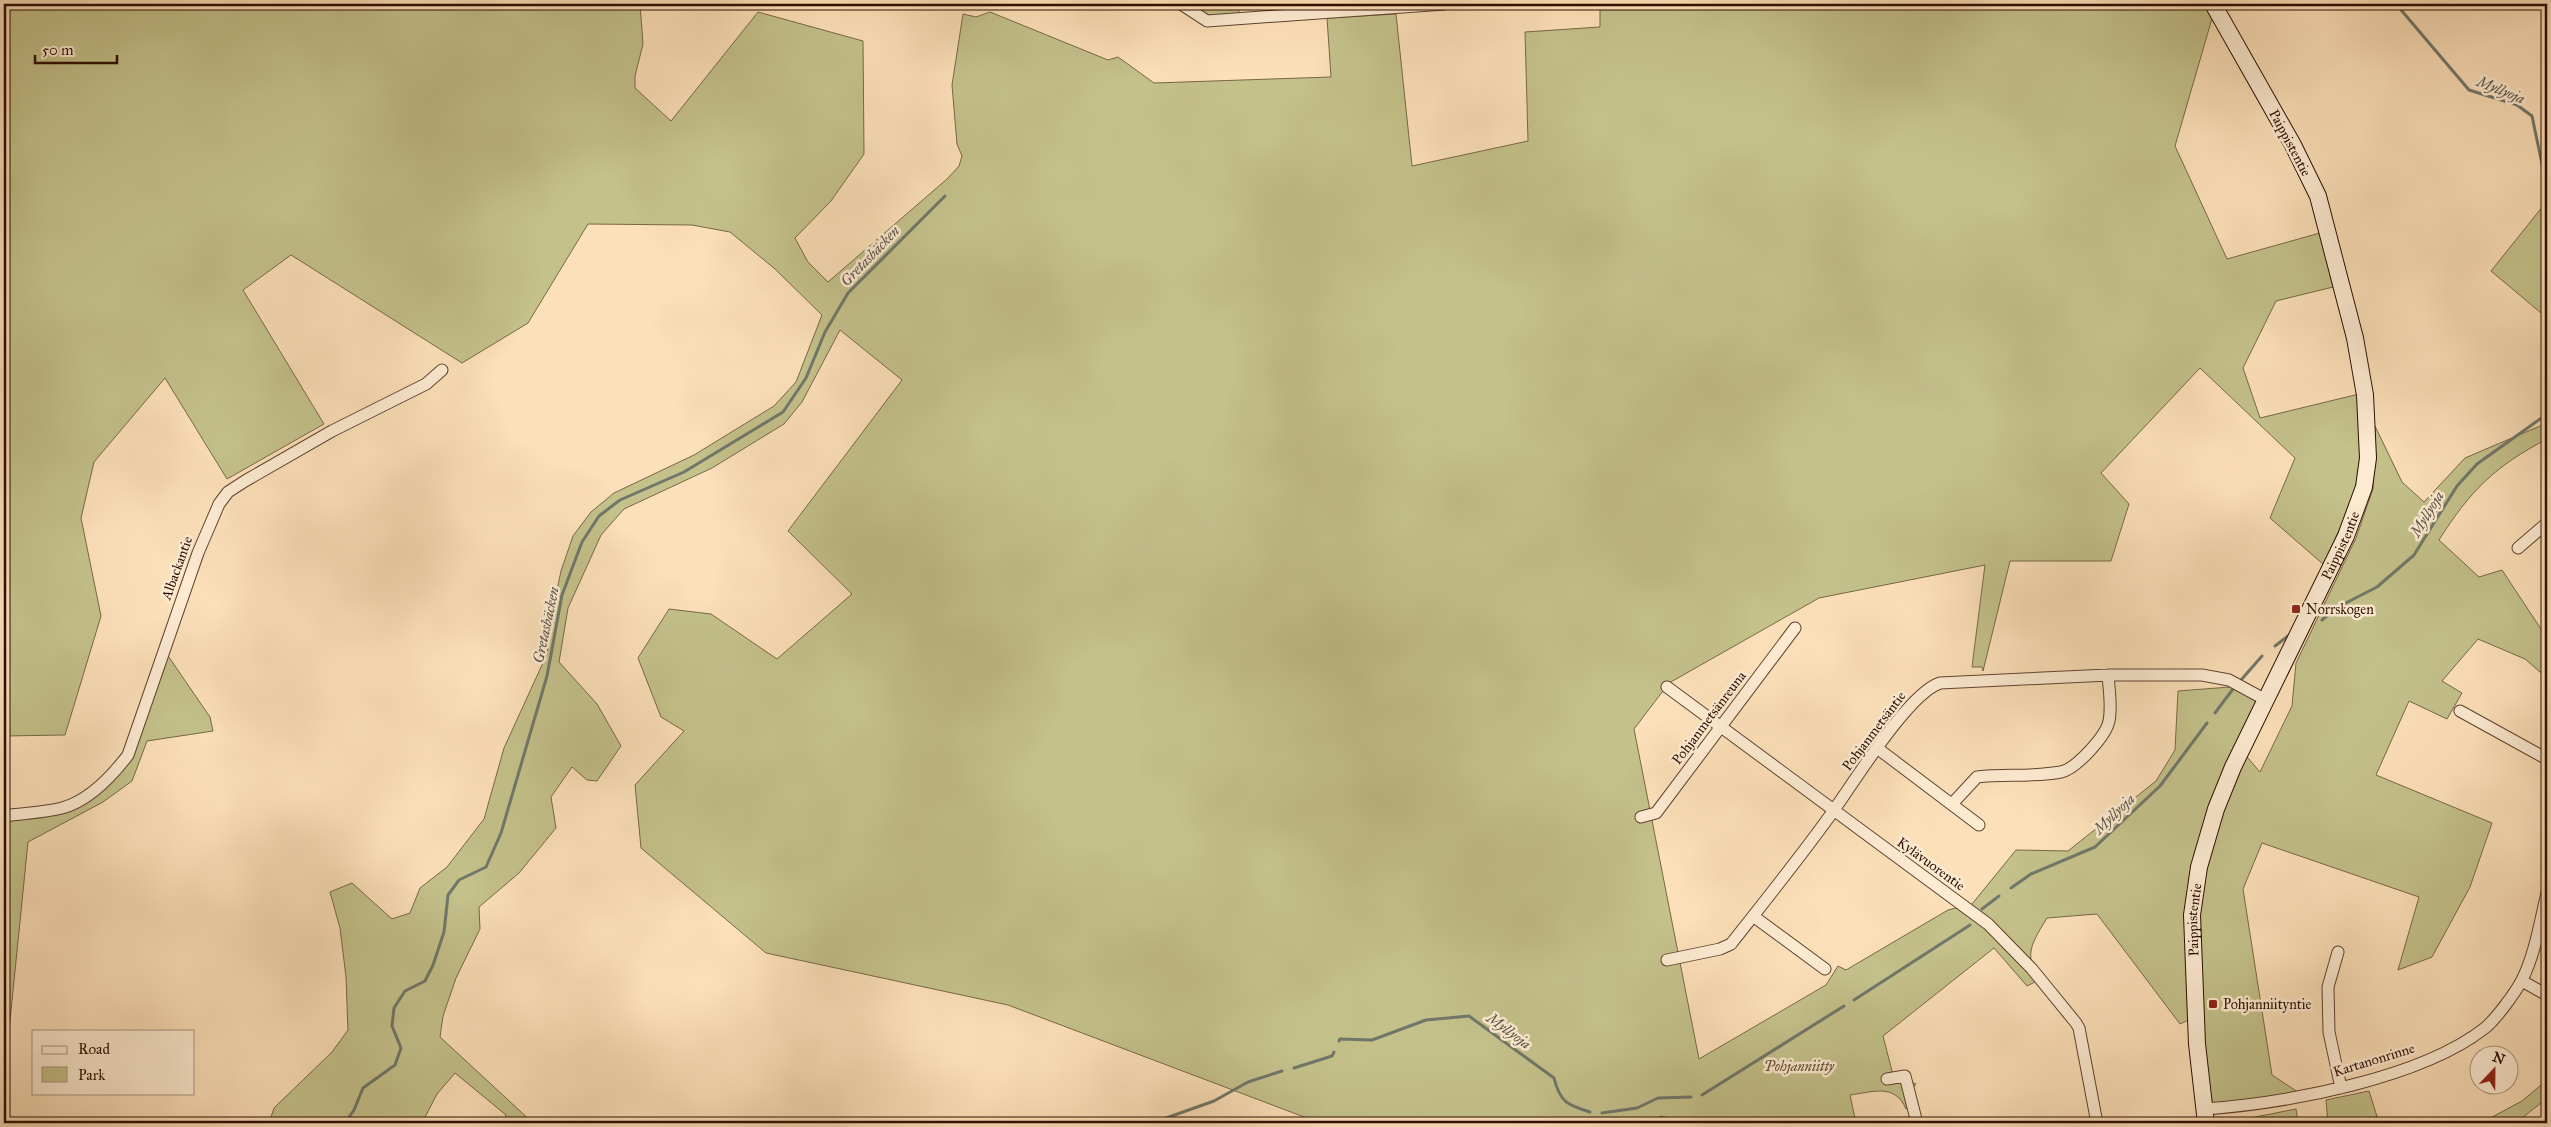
<svg xmlns="http://www.w3.org/2000/svg" width="2551" height="1127" font-family="'IM FELL Great Primer',serif">
<rect width="100%" height="100%" fill="#fce0b9"/>
<filter id="stains"><feTurbulence type="fractalNoise" baseFrequency=".004" numOctaves="4"/><feColorMatrix values="0 0 0 0 .2 0 0 0 0 .09 0 0 0 0 .02 0 0 0 .5 -.17"/></filter>
<radialGradient id="worn" r=".72"><stop offset=".6" stop-color="#630" stop-opacity="0"/><stop offset="1" stop-color="#630" stop-opacity=".3"/></radialGradient>
<path fill="#c4c18b" stroke="#786746" d="M4 4H640L643 44 635 76V88L671 121 758 12 863 41 864 154 831 201 795 238 808 262 828 282 947 179 959 166 962 156 957 144 952 85 963 14 976 17 990 12 1108 60 1118 57 1154 83 1331 77 1327 18 1396 14 1412 166 1528 141 1525 32 1600 27V4H2208L2213 15 2175 146 2227 259 2320 233 2333 287 2276 301 2243 368 2260 418 2359 394 2361 456 2358 486 2324 565 2270 518 2295 458 2200 368 2101 473 2129 504 2111 561H2010L1983 671 1982 667H1972L1985 565 1819 598 1669 683 1634 729 1699 1059 1826 985 1838 966 1846 970 1948 910 1972 904 2016 850 2068 851 2156 781 2175 750 2178 691 2243 686 2266 700 2241 750 2260 772 2292 706 2296 663 2356 538 2373 489 2375 426 2402 482 2424 502 2465 458 2547 423V439C2495 466 2470 491 2439 540L2479 577 2502 570 2547 638V678L2525 659 2478 639 2442 681 2462 693 2447 719 2409 701 2376 775 2492 823 2470 887 2432 957 2398 970 2419 897 2262 843 2243 889 2272 1075 2304 1096 2205 1109 2195 1017 2180 1024 2097 914 2047 918C2034 940 2021 956 2041 979L2027 986 1994 948 1883 1036 1893 1075 1916 1084 1913 1088 1915 1098 1906 1109C1895 1083 1873 1092 1850 1095L1856 1123H1696L1660 1116 1659 1123H1320L1008 1005 766 953 641 848 635 785 684 731 661 717 638 658 669 609 711 614 777 659 852 594 788 531 902 380 840 330 802 402 784 424 712 468 624 509 601 535 568 608 559 662 597 704 621 746 597 781 587 780 572 767 551 797 556 828 519 873 479 907 480 929 456 978 443 1016 440 1037 533 1123H504L506 1115 455 1073 437 1094 422 1123H269L274 1108 332 1052 348 1030 346 977 340 928 330 892 352 883 392 919 410 913 420 888 447 867 484 819 504 748 547 654 554 604 561 571 573 536 591 512 614 493 694 455 774 406 796 382 822 315 775 269 730 232 692 225 588 224 528 323 462 363 291 255 243 290 324 424 227 479 165 378 94 462 81 518 101 616 65 735 4 736Z
M1187 4H1239V14L1208 17Z
M2547 201V318L2491 271Z
M164 650 210 717 213 731 147 741 132 781 103 802 28 842 4 1080V816L68 806 84 797 128 755Z
M2547 1080V1098L2516 1123H2481L2522 1101Z
M2369 1091 2379 1123H2328L2326 1100Z
M2296 1109 2298 1123H2235V1121Z"/>
<g fill="none" stroke-linecap="round" stroke-linejoin="round">
<path stroke="#71776a" stroke-width="3" d="M2396 4 2469 90 2517 105 2532 116 2547 188
M2322 620 2336 608 2377 587 2414 555 2457 486 2477 464 2547 414
M2275 646 2288 636
M2241 680 2262 656
M2215 713 2233 689
M2011 888 2031 874 2095 847 2160 786 2207 723
M1982 909 1999 896
M1854 1000 1970 925
M1339 1041 1340 1039 1372 1040 1426 1020 1469 1016 1554 1078C1560 1102 1567 1105 1590 1112
M1294 1068 1332 1056 1334 1052
M1702 1095 1844 1006
M1602 1113 1637 1108 1658 1098 1691 1097
M340 1123 347 1120 354 1110 363 1088 395 1065 401 1048 392 1026 394 1008 405 991 425 981 433 965 444 932 448 895 459 880 486 867 501 833 547 676 562 595 582 542 599 516 620 500 684 472 783 412 806 378 825 332 848 293 945 196
M1152 1123 1214 1101 1248 1082 1282 1071"/>
<defs>
<path id="street" d="M1181 4 1207 21 1445 4
M2518 548 2547 523
M1667 687 1988 924 2032 969 2076 1023 2079 1028 2097 1123
M2460 711 2547 759
M1877 748 1979 825
M1952 804 1977 777C2004 774 2034 777 2061 772 2076 769 2106 736 2109 721 2112 707 2109 689 2108 675
M4 816C23 813 43 813 62 808 88 801 112 776 128 755L198 553 219 504 228 492 245 481 332 431 426 384 442 370
M1641 817 1656 813 1795 628
M1753 916 1825 969
M2338 952 2328 987 2329 1032 2341 1088
M1667 960 1720 949 1731 944C1764 902 1798 860 1829 817 1852 786 1907 694 1940 683L2108 675H2202L2229 680 2266 700
M2522 981 2547 995
M1887 1079 1905 1076 1917 1123
M2205 1109C2286 1103 2420 1079 2485 1028 2496 1019 2515 993 2522 980 2535 954 2540 922 2547 893"/>
<g id="secondary">
<path id="s1" d="M2206 1123 2197 1044 2192 915 2199 867 2216 809 2233 767 2346 536 2364 487 2368 458 2365 395 2355 338 2318 196 2293 145 2213 4"/>
</g>
</defs>
<use href="#street" stroke="#60422e" stroke-width="13"/>
<use href="#secondary" stroke="#2c0d00" stroke-width="18"/>
<use href="#street" stroke="#fdebd2" stroke-width="11"/>
<use href="#secondary" stroke="#fdebd2" stroke-width="16"/>
</g>
<g fill="#8f2418" stroke="#fdebd2" stroke-width="2">
<rect x="2291" y="604" width="10" height="10" rx="2.5"/>
<rect x="2208" y="999" width="10" height="10" rx="2.5"/>
</g>
<g text-anchor="middle" dominant-baseline="central" stroke-width="5" stroke-linejoin="round" paint-order="stroke">
<g font-size="14" fill="#2c0d00" stroke="#fdebd2">
<text transform="translate(2290 143) rotate(62)">Paippistentie</text>
<text stroke="none"><textPath href="#s1" startOffset="609">Paippistentie</textPath></text>
<text transform="translate(177 568) rotate(-70)">Albackantie</text>
<text transform="translate(1709 718) rotate(-53)">Pohjanmetsänreuna</text>
<text transform="translate(1874 731) rotate(-53)">Pohjanmetsäntie</text>
<text transform="translate(1931 864) rotate(36)">Kylävuorentie</text>
<text stroke="none"><textPath href="#s1" startOffset="204">Paippistentie</textPath></text>
<text transform="translate(2374 1060) rotate(-17)">Kartanonrinne</text>
</g>
<g font-size="14" fill="#2c0d00" stroke="#fdebd2" text-anchor="start">
<text x="2306" y="609">Norrskogen</text>
<text x="2223" y="1004">Pohjanniityntie</text>
</g>
<g font-size="14" font-style="italic" fill="#614c31" stroke="#fdebd2">
<text x="1799" y="1066">Pohjanniitty</text>
</g>
<g font-size="15" font-style="italic" fill="#5a5346" stroke="#fdebd2">
<text transform="translate(2501 90) rotate(22)">Myllyoja</text>
<text transform="translate(870 256) rotate(-46)">Gretasbäcken</text>
<text transform="translate(2427 514) rotate(-59)">Myllyoja</text>
<text transform="translate(546 625) rotate(-78)">Gretasbäcken</text>
<text transform="translate(2114 814) rotate(-44)">Myllyoja</text>
<text transform="translate(1509 1031) rotate(36)">Myllyoja</text>
</g>
</g>
<rect width="2551" height="1127" fill="none" stroke="#fce0b9" stroke-width="20"/>
<rect x="5" y="5" width="2541" height="1117" fill="none" stroke="#2c0d00" stroke-width="2.5"/>
<rect x="10" y="10" width="2531" height="1107" fill="none" stroke="#2c0d00"/>
<rect x="32" y="1030" width="162" height="65" fill="#fdebd2" stroke="#a9927e"/>
<rect x="42" y="1046" width="25" height="8" fill="#fdebd2" stroke="#a9927e"/>
<text x="78" y="1054" font-size="15" fill="#2c0d00">Road</text>
<rect x="42" y="1067" width="25" height="15" fill="#c4c18b" stroke="#a9927e"/>
<text x="78" y="1080" font-size="15" fill="#2c0d00">Park</text>
<g transform="translate(2494 1070) rotate(22)"><circle r="24" fill="#fdebd2" stroke="#a9927e"/>
<path d="M0-4L9 19L0 12L-9 19Z" fill="#8f2418"/>
<text y="-8" font-size="14" font-weight="bold" text-anchor="middle" fill="#2c0d00">N</text>
</g>
<path d="M35 55v8h82v-8" fill="none" stroke="#2c0d00" stroke-width="2.5"/>
<text x="42" y="55" font-size="15" fill="#2c0d00" stroke="#fdebd2" stroke-width="4" paint-order="stroke">50 m</text>
<rect width="100%" height="100%" filter="url(#stains)"/>
<rect width="100%" height="100%" fill="url(#worn)"/>
</svg>
